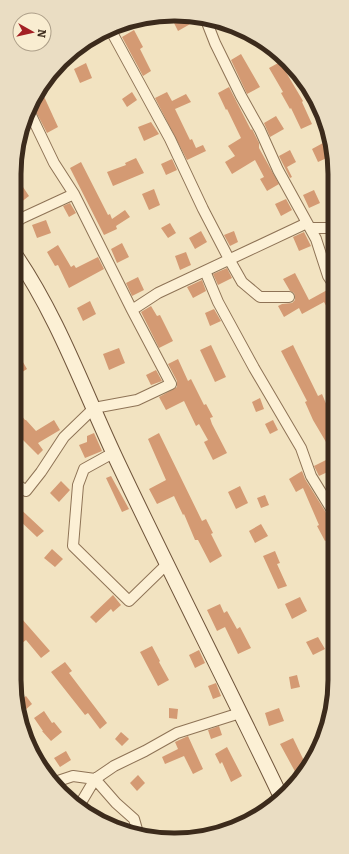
<svg xmlns="http://www.w3.org/2000/svg" width="349" height="854" font-family="Bitter,serif">
<rect width="100%" height="100%" fill="#f2e3c1"/>
<path fill="#d49a73" d="M170 15 199 19 178 31Z
M134 30 143 47 140 49 151 71 143 76 122 37Z
M241 54 260 87 247 94 231 60Z
M280 62 303 101 302 102 312 124 301 129 291 108 290 109 281 93 283 92 269 68Z
M86 63 92 78 80 83 74 69Z
M229 87 251 130 252 129 259 143V148L279 184 267 191 260 179 264 177 255 160 232 174 225 162 235 156 228 146 241 138 227 109 226 110 218 93Z
M41 90 58 127 47 133 33 106Z
M132 92 137 100 127 107 122 99Z
M167 92 172 101 186 94 191 102 175 109 190 140 192 139 196 148 203 145 206 151 187 160 155 98Z
M276 116 284 129 270 137 264 123Z
M151 122 159 134 144 141 138 127Z
M323 143 329 157 318 162 312 149Z
M290 150 296 162 287 167 292 177 290 178 279 156Z
M136 158 144 173 113 186 107 172 126 165 125 163Z
M172 159 177 170 166 175 161 164Z
M81 162 108 215 110 214 112 219 125 210 130 217 116 226 117 229 104 235 70 168Z
M23 187 29 196 20 203 14 194Z
M154 189 160 205 149 210 142 194Z
M314 190 320 203 309 208 303 195Z
M286 199 292 210 281 216 275 204Z
M70 203 76 213 69 217 63 206Z
M46 220 51 233 37 238 32 225Z
M170 223 176 233 168 238 161 228Z
M201 231 207 242 195 249 189 238Z
M234 231 238 242 230 246 224 235Z
M304 232 311 246 299 251 293 237Z
M122 243 129 257 117 263 111 249Z
M58 245 71 267 74 265 76 268 98 257 104 269 69 288 58 265 55 266 47 252Z
M186 252 191 265 180 270 175 256Z
M227 268 232 278 218 285 213 274Z
M295 273 309 300 329 289 334 291V320L324 302 302 314 299 308 284 317 278 306 282 304 292 303 295 300V297L294 293 290 291 283 279Z
M138 277 144 290 132 296 126 283Z
M202 280 206 291 193 298 187 287Z
M90 301 96 314 83 321 77 308Z
M151 306 157 316 160 315 173 341 159 348 141 312Z
M214 309 221 321 210 326 205 313Z
M211 345 226 377 215 382 200 350Z
M293 345 318 396 322 394 330 413 326 414 334 428V438L326 442 313 420 305 402 307 401 281 351Z
M119 348 125 363 109 370 103 354Z
M20 357 27 369 14 377V361Z
M178 359 188 381 191 379 204 405 206 404 213 417 210 418 212 424 227 453 213 460 204 442 208 440 199 424 196 426 184 401 166 410 159 397 177 387V381L168 364Z
M156 370 162 381 151 385 146 375Z
M260 398 264 409 256 412 252 402Z
M14 406 25 420H26L36 431 54 420 60 430 38 443 43 450 38 455 14 431Z
M273 420 278 430 270 434 265 424Z
M94 433 102 451 85 458 79 445 87 442V436Z
M159 433 202 521 206 519 213 533 211 534 222 556 210 563 198 540H195L184 514 183 515 174 496 157 504 149 489 166 480 148 439Z
M334 456V469L319 476 314 466Z
M302 471 305 479 335 527V536L325 541 317 526 319 525 303 488 296 492 289 479Z
M111 476 129 509 122 512 106 478Z
M61 481 70 490 59 502 50 493Z
M240 486 248 503 236 509 228 492Z
M265 495 269 505 261 508 257 498Z
M14 503 44 531 37 537 18 519 14 525Z
M261 524 268 536 255 543 249 531Z
M52 549 63 559 55 567 44 558Z
M275 551 280 563 277 564 287 586 278 589 263 556Z
M113 595 121 605 113 612 111 609 96 623 90 617Z
M300 597 307 611 292 619 285 604Z
M220 604 224 613 227 611 237 629 240 627 251 648 238 654 225 627 217 631 207 610Z
M22 619 50 651 41 658 26 640 22 643 14 634V627Z
M318 637 325 649 313 655 306 642Z
M152 646 160 661 159 662 169 680 158 686 140 652Z
M199 650 205 663 195 668 189 655Z
M65 662 72 671 69 673 107 723 100 729 88 713 85 715 51 672Z
M297 675 300 687 291 689 289 677Z
M216 683 221 696 213 699 208 686Z
M26 696 32 704 24 711 18 702Z
M169 708 178 709 177 719 169 718Z
M279 708 284 721 269 726 265 713Z
M44 711 52 723 54 722 62 732 51 741 42 731H43L34 718Z
M219 726 222 735 211 739 208 730Z
M121 732 129 739 122 746 115 739Z
M188 736 203 769 193 774 184 756 165 764 162 757 178 749 175 742Z
M293 738 307 767 303 774 298 777 280 744Z
M227 747 242 776 231 782 222 762 220 764 215 754Z
M66 751 71 760 60 767 54 758Z
M138 775 145 783 137 791 130 783Z"/>
<g fill="none" stroke-linecap="round" stroke-linejoin="round">
<defs>
<path id="street" d="M206 20 215 43 241 96 260 130 278 170 316 239 328 276 334 285
M110 29 170 139 203 209 229 259 242 282 260 297H289
M14 224 22 218 74 194 54 163 29 111
M310 228H334
M205 271 218 302 254 368 301 448 311 476 335 515
M14 279 27 273
M132 310 158 293 307 223
M113 453 84 469 78 485 73 546 129 601 166 565
M14 482 26 491 41 472 64 437 94 408 137 400 171 384 132 310 74 194
M52 783 73 776 95 779 114 766 145 751 177 733 240 713
M79 806 95 779 116 803 134 819 138 833"/>
<path id="secondary" d="M14 253C59 318 85 394 119 465 172 577 228 686 281 797"/>
</defs>
<use href="#street" stroke="#8e7356" stroke-width="12"/>
<use href="#secondary" stroke="#6f543a" stroke-width="16"/>
<use href="#street" stroke="#fcf0d5" stroke-width="10"/>
<use href="#secondary" stroke="#fcf0d5" stroke-width="14"/>
</g>
<path d="M0 0H349V854H0ZM174 21H175A153 153 0 0 1 328 174V680A153 153 0 0 1 175 833H174A153 153 0 0 1 21 680V174A153 153 0 0 1 174 21Z" fill="#eaddc3" fill-rule="evenodd"/>
<path fill="none" stroke="#3c2b1c" stroke-width="5" d="M174 21H175A153 153 0 0 1 328 174V680A153 153 0 0 1 175 833H174A153 153 0 0 1 21 680V174A153 153 0 0 1 174 21Z"/>
<g transform="translate(32 32) rotate(98)"><circle r="19" fill="#f9edd1" stroke="#ad9f89"/>
<path d="M0-3L7 15L0 10L-7 15Z" fill="#a32024"/>
<text y="-6" font-size="11" font-weight="bold" text-anchor="middle" fill="#3c2b1c">N</text>
</g>
</svg>
